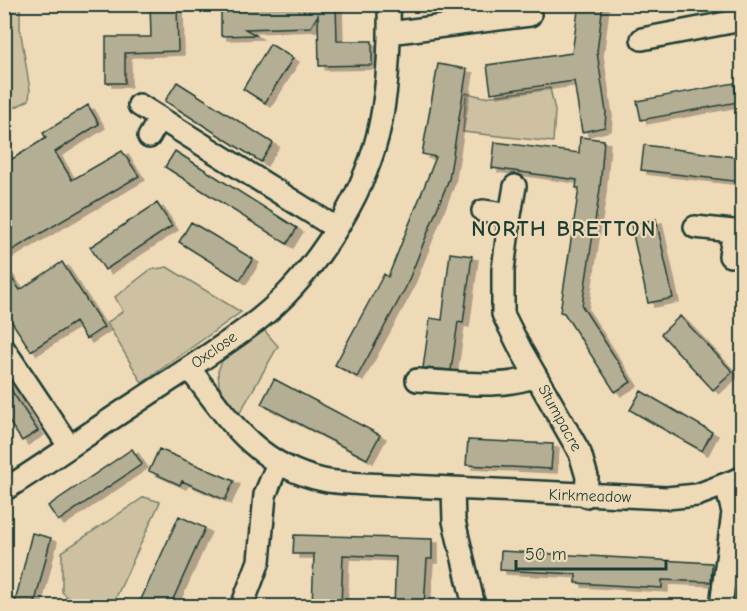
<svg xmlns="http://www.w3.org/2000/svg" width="747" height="611" font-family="'Comic Neue',sans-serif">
<defs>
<filter id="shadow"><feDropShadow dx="6" dy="4" stdDeviation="0" flood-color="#0004"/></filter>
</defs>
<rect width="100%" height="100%" fill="#efdab8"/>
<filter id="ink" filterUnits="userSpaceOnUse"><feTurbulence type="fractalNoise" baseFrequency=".0167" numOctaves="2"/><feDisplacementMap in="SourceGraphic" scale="12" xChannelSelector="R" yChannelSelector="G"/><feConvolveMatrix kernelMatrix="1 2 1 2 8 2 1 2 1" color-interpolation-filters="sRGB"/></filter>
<g filter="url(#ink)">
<path fill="#cdc1a2" stroke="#767f6b" stroke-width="1.5" d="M5 4 20 5V28L30 90 29 100 5 113Z
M550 88 555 111 553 142 463 132 466 93 484 97Z
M167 267 241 312 142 383 107 323 123 311 115 297 150 270Z
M263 329 278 346 238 416 219 386 218 371 222 361Z
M144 497 160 502 112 606H77L62 592V552Z"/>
<path fill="#b4af94" stroke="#1f3d34" stroke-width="1.5" filter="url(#shadow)" d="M150 4H177L178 51 125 53V83H106V37H151Z
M221 4H336L337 41H372V65L319 66 318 15 311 27 245 29 256 35 221 36Z
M579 4H603L597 52 606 112 605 127 582 132 574 81 491 93 487 65 572 53Z
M270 44 293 58 265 103 243 89Z
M438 64 467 69 449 179 406 287 357 377 335 365 384 274 388 277 436 157 422 154Z
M177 82 273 143 261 162 165 101Z
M734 83 738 102 641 120 637 101Z
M88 105 99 124 55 152 72 180 122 151 139 176 4 255V164L46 138 43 133Z
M580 137 604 140 600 189 582 306 631 382 615 392 564 313 560 312 579 188H576L577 180 492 168 495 142 579 153Z
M644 145 742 158V182L641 170Z
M175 151 297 228 287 244 165 167Z
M157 203 172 226 105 270 90 247Z
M656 219 673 298 648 303 631 225Z
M191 222 253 259 240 280 179 242Z
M450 253 472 256 463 323 458 322 451 370 423 368 430 318 442 320Z
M62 262 104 327 86 339 75 322 31 351 4 310V267L20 290Z
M680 316 733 372 713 390 661 334Z
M4 379 38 431 22 441 4 414Z
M274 379 380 435 367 459 261 404Z
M641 391 712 432 702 451 630 410Z
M468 440 553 444 551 469 466 465Z
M132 449 142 464 58 521 48 506Z
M159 449 234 481 225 500 182 481 180 485 149 471Z
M179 516 205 528 170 606H138Z
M32 533 51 538 34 606H14Z
M294 535 432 539V559H427L424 606H394L396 557 343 555 341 606H312L314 554H293Z
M501 551 712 563 711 582 662 580V588L576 583V574L500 570Z"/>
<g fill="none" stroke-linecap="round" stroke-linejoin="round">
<defs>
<path id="street" d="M389 33 530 15
M642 39 742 20
M139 105 336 228
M149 137 160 118
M483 211 510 215 503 270V314L521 350 580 453 587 477 586 496
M510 215 515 186
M695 227 742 232
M730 256 734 231
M4 349 69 446
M189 368C228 419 256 465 323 480 336 483 351 483 365 484L667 498 697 495 742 478
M417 380C456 382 500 390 536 376
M453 489 454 521 474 606
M4 490C49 462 92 431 137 402 177 375 219 350 258 320 308 281 355 210 374 149 388 103 390 52 389 4
M242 606 259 561 265 495 278 463
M721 606 733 512 726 486"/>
</defs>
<use href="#street" stroke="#1f3d34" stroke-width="26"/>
<use href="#street" stroke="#efdab8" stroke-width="21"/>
</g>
</g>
<g text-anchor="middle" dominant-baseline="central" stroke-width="4.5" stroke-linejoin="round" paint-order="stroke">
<g font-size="16" fill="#1f3d34" stroke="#efdab8">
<text transform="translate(214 350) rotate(-35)">Oxclose</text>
<text transform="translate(560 418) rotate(61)">Stumpacre</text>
<text transform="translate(590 496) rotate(2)">Kirkmeadow</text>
</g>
<g font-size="22" font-weight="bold" letter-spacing="1.5" fill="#1f3d34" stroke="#efdab8">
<text x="564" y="229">NORTH BRETTON</text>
</g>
</g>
<rect width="747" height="611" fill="none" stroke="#efdab8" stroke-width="24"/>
<rect x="12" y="12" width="723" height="587" fill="none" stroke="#1f3d34" stroke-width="2" filter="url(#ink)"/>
<path d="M516 560v9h150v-9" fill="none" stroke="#1f3d34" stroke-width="3"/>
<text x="525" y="560" font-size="18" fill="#1f3d34" stroke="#efdab8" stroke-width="4.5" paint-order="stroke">50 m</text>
</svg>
